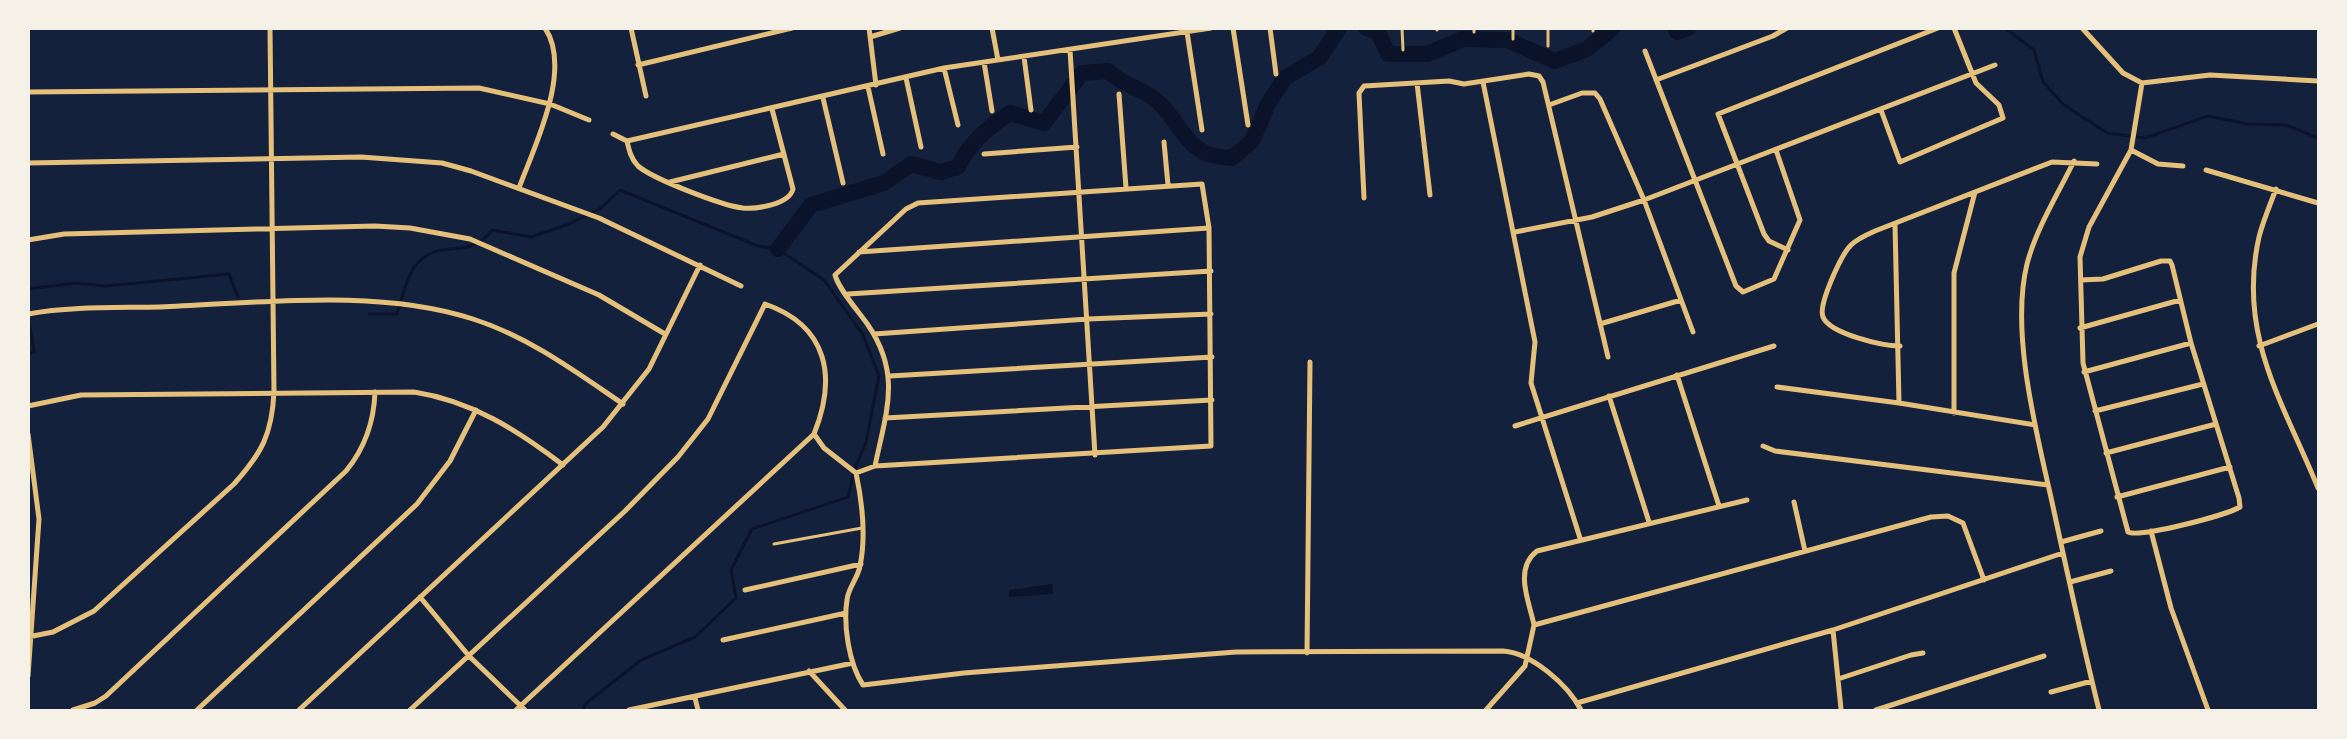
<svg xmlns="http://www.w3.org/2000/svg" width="2347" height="739" font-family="'Noto Sans',sans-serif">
<rect width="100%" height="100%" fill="#14213d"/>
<path fill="#0b132b" d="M1052 584 1053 594 1009 597V590Z"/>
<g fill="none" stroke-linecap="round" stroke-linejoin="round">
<path stroke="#0b132b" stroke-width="3" d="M2005 28 2034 50 2043 82 2064 105 2107 133 2145 138 2208 116 2248 124 2286 125 2318 138
M28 289 75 283 106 286 229 274 238 297
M369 314H397C402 300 406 278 415 266 440 235 467 263 492 230L531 237 569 224 601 208 620 190 758 246 778 249 824 280 863 335 879 376 866 442 855 468
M28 315 34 352 28 354
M584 710V705L641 660 695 637 736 598 731 570 752 529 848 497 853 476"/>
<path stroke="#0b132b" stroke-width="16" d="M1366 28 1378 32 1388 54H1427L1463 39 1507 40 1555 61 1587 49 1613 28
M1675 28 1677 32 1688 28
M778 249 811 205 884 183 911 164 941 172 958 167C970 142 987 128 1010 113L1044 123 1082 73 1108 71C1124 86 1139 87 1156 100 1175 115 1184 145 1208 154 1215 157 1224 157 1232 158L1252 141 1269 102 1285 78 1320 57 1339 28"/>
<path stroke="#e5c07b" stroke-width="3" d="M1402 28 1403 50
M1437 28V30
M1474 28V32
M1513 28V39
M1548 28V46
M1593 28V31
M774 544 862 528"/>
<path stroke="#e5c07b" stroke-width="5" d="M631 28 646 96
M869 28 876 85
M992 28 998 60
M1233 28 1248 125
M1270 28 1276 74
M2082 28 2123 73 2142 83 2210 75 2318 81
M1187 32 1202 130
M870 37 900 28
M1070 50 1095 455
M1645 51 1736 286 1743 292 1774 279 1800 220 1776 150
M1024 57 1031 110
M984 62 992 111
M638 65 792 28
M944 68 958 125
M906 78 921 147
M1656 80 1773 36 1787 28
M1483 82 1535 342 1531 383 1580 538
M1417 83 1430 195
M868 87 883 154
M28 92 479 88 550 104 589 120
M1119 94 1126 188
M823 98 843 183
M1549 105 1582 93H1595L1600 99 1644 200 1693 332
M1881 110 1900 162 2003 118 1999 105 1976 83 1954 28
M613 134 627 141 944 68 1211 28
M627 141C629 150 631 159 638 166 653 179 723 206 743 208 756 209 789 205 793 189L772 109
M1164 142 1168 185
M2131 150 2158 164 2183 166
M984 154 1077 147
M2074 161C2058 194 2036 229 2027 264 2010 333 2037 434 2052 502 2067 572 2082 641 2099 710
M28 163 361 157 442 163 471 171 599 218 741 286
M2206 170 2318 203
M670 182 784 154
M519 188C534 147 573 70 545 28
M2276 189C2270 205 2263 221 2259 237 2237 335 2283 402 2318 488
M1364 198 1359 93 1364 86 1449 81 1464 84 1529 74 1539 76 1543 82 1608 357
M1895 224 1899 403
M1515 232 1592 217 1644 200 1995 65
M28 240 64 234 375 226 410 228 470 239 599 295 665 334
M1788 250 1769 241 1764 234 1718 114 1938 28
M859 252 1209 228
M2081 280 2103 279 2161 261H2170L2172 265 2191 343 2239 498 2240 507C2227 515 2140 538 2128 532L2083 363 2080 257 2089 227 2131 150 2142 83
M848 294 1211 271
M28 314C72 306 116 308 160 307 259 303 379 288 473 319 529 337 576 372 623 404
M1600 324 1681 300
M2080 328 2180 300
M874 334 1088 319 1211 314
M1900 346C1883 346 1830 334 1823 317 1818 305 1841 255 1851 245 1857 239 1866 235 1875 231L2052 162 2097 164
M2259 346 2318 324
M2084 372 2191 343
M1677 375 1719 506
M890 376 1212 357
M1777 387 1899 403 2035 425
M1609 396 1649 522
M28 406 81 395 414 392C472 401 517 430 563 465
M2095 411 2203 384
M1954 413V273L1975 192
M885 418 1212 400
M1515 426 1774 346
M28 434 39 519 28 676
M814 434 824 448 856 473C862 501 866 537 860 566 858 578 848 588 847 600 843 625 849 664 863 685L964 673 1236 652 1503 651C1532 653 1568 685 1581 710
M1763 446 1775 451 2048 485
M2106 453 2216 424
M856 473 875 466 1211 446 1209 228 1202 184 918 203 906 209 835 275C839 290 859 312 868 325 902 375 886 412 875 466
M2117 497 2230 467
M1794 502 1805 551
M2151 531 2171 608 2208 710
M2061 542 2101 531
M2070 582 2111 571
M745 590 861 564
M420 597 469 656 525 710
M1534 625C1530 604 1513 569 1537 551L1747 500
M1833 630 1841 709
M28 637 53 632 94 611 234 484C262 453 272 434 274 392L270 28
M723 640 846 613
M1307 653 1310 362
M809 671 845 710
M1838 679 1911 655 1923 653
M2051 692 2092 681
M695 698 698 710
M1577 703 1833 630 2063 553
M73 710 95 703 106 696 346 471C365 448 374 421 375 392
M197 710 417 504 450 461 476 410
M299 710 603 427 649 369 700 265
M410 710 625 511 678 457 708 419 765 304C828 326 837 377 814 434L516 710
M629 710 853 663
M1486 710 1525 666 1534 625 1931 517 1948 516 1963 523 1984 580
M1876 710 2044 656"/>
</g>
<rect width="2347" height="739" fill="none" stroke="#f6f1e7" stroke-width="60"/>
</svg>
